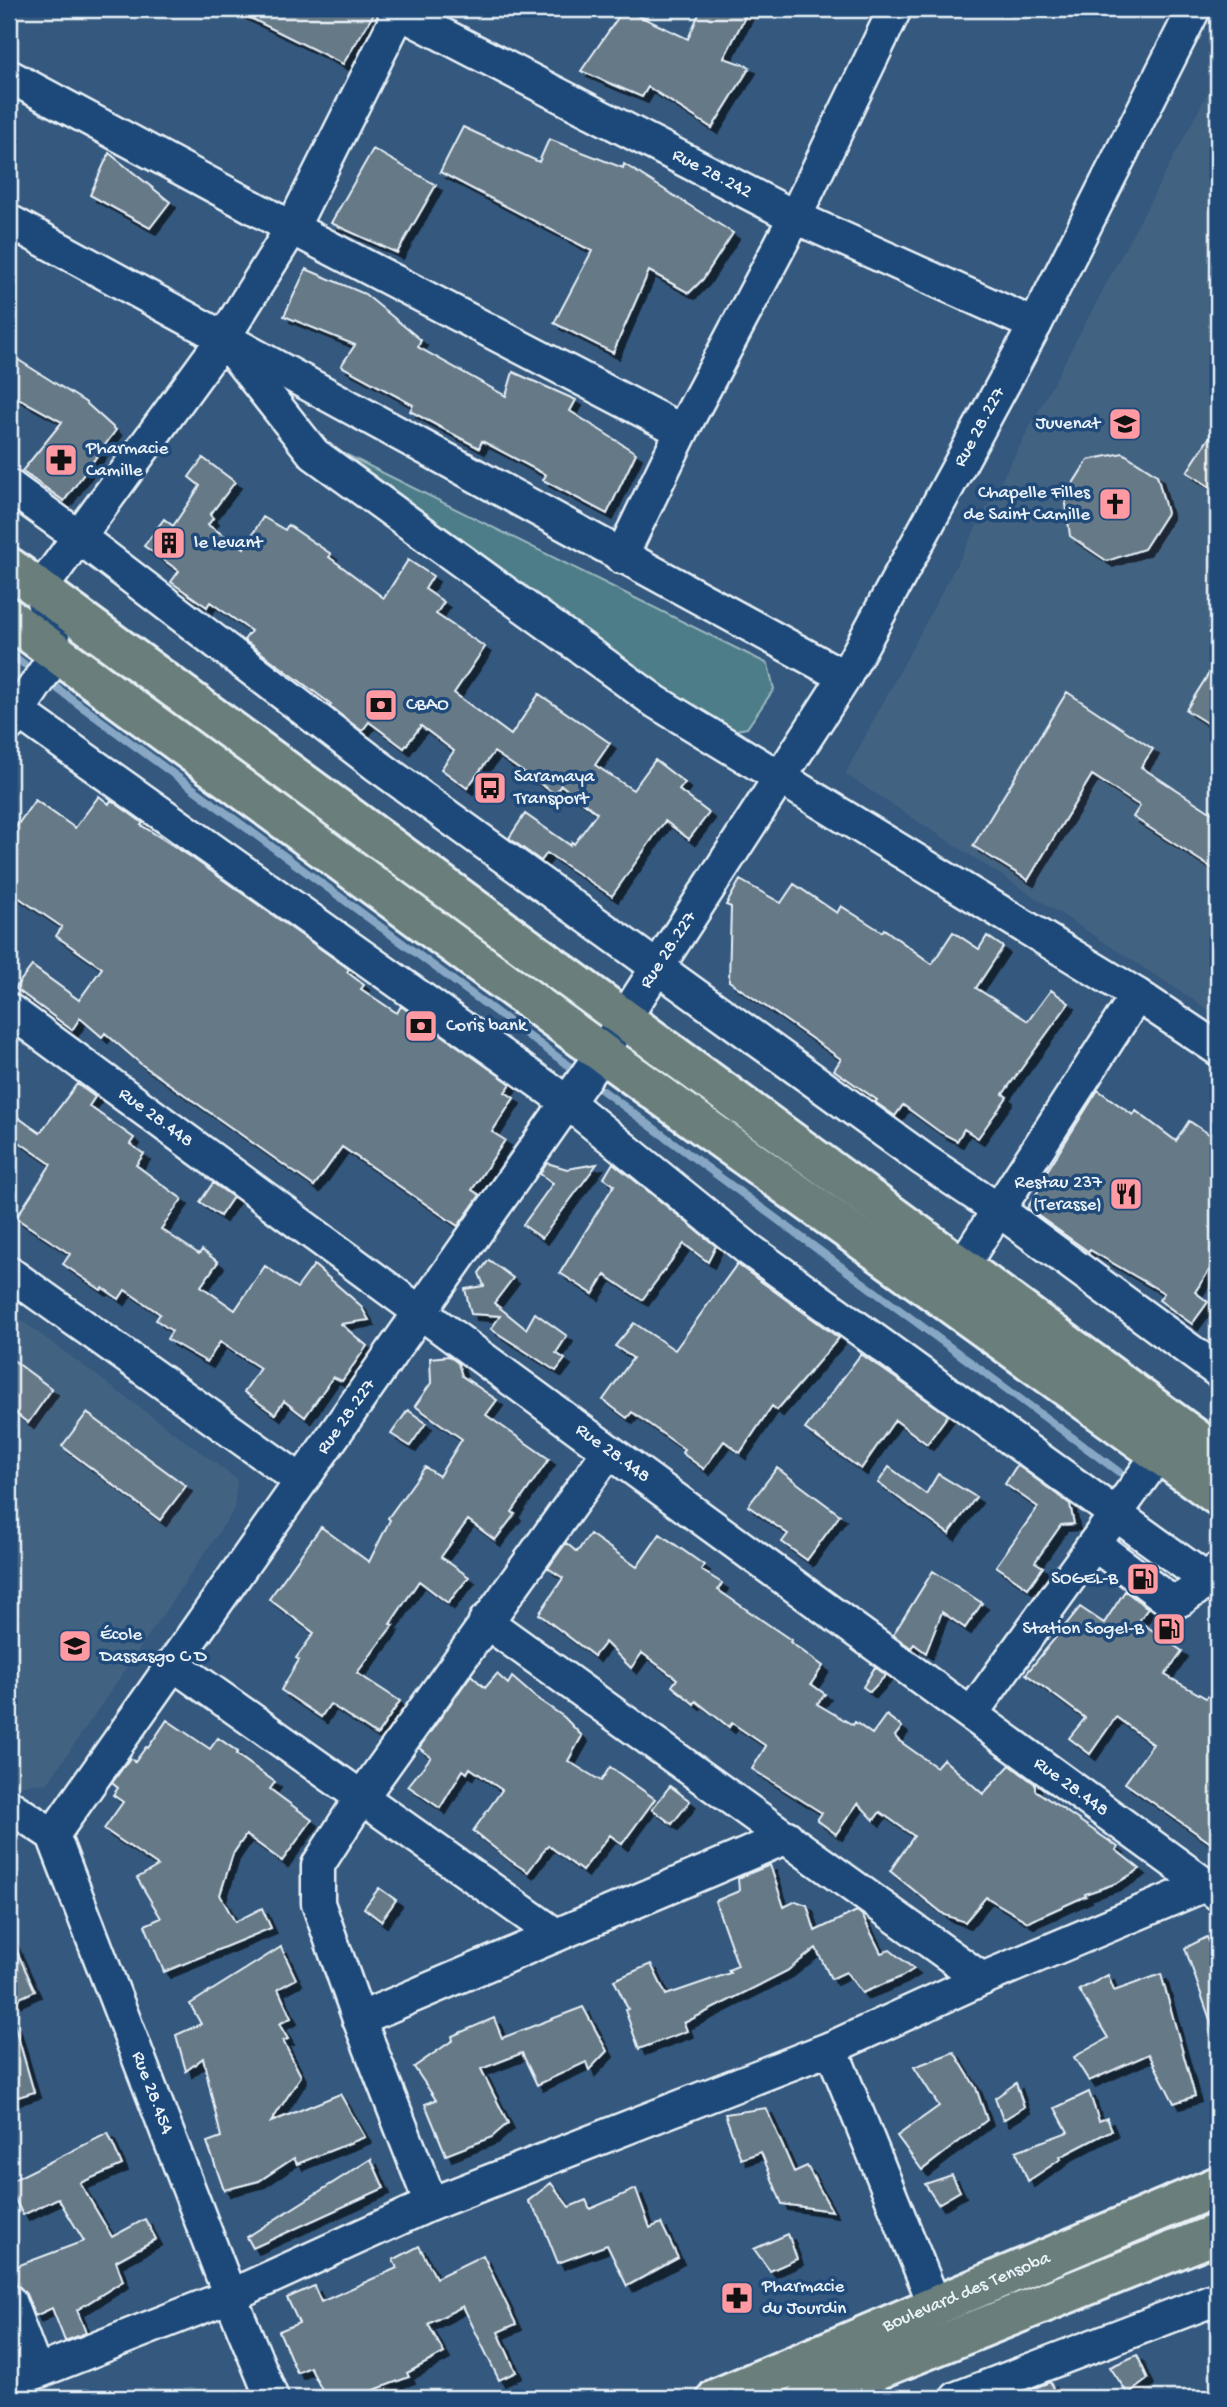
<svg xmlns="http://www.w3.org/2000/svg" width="1227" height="2407" font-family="'Gochi Hand',sans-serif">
<defs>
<filter id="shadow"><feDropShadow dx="6" dy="6" stdDeviation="0" flood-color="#0009"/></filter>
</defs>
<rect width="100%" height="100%" fill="#34587e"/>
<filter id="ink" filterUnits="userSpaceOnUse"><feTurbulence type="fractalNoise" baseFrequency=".0143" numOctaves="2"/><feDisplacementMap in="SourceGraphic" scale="14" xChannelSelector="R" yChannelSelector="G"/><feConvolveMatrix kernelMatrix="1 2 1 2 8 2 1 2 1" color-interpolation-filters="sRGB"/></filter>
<g filter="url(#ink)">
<path fill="#436281" d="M1218 74V1016L845 774Z
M9 1311 237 1479 234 1510 48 1783 11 1786Z"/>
<path fill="#4e7d88" stroke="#9bb7c0" stroke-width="2" d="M345 454 768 664 774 689 747 728 725 732Z"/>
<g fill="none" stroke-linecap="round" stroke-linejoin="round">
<path stroke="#87a7c5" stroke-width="8" d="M9 653 24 664
M58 689 568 1065
M602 1090 1119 1472"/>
</g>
<path fill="#667987" stroke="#e8f1f8" stroke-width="2" filter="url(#shadow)" d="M232 9H375V12L343 64Z
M624 9 688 39 701 9H749L724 58 750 67 712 128 648 87 642 97 581 71Z
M463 127 539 162 549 139 623 168 624 164 733 233 703 279 689 293 649 271 613 353 554 323 592 251 440 172Z
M373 149 436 185 397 253 331 223Z
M109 153 170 202 150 228 90 195Z
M306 269 365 294 421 340 418 347 506 396 513 372 576 400 570 411 636 453 607 514 543 480 546 475 482 441 479 448 410 411 413 405 341 366 355 345 284 316Z
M9 354 85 402 116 430 64 501 22 471 62 422 9 393Z
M1218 424V492L1187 472Z
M1123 453 1157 475 1167 513 1144 549 1107 561 1070 536 1065 496 1088 460Z
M203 458 235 482 210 515 213 518 208 525 244 548 263 517 285 530 288 525 331 554 329 557 384 598 408 560 433 576 425 589 444 602 436 614 485 647 454 693 511 735 539 694 610 743 595 765 633 790 655 760 685 783 679 790 709 813 689 839 665 821 612 896 547 853 541 861 509 838 525 814 570 845 572 842 574 844 597 813 561 785 555 794 494 752 467 788 441 769 454 751 421 726 404 748 369 722 362 731 329 706 331 704 244 640 251 631 210 602 207 607 171 582 179 571 144 546 164 519 173 526 200 486 189 477Z
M1218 659V730L1186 710Z
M1067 692 1153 749 1141 767 1218 817V872L1133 817 1140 806 1092 775 1028 880 973 846Z
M99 796 109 804 111 800 143 823 141 825 191 857 349 969 347 972 364 985 361 989 397 1013 401 1006 511 1084 505 1092 514 1098 492 1132 505 1140 472 1190 480 1195 458 1226 342 1147 314 1186 141 1064 105 1033 102 1037 80 1018 72 1030 15 988 32 966 79 1000 102 968 56 936 62 927 9 891V837L35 800 75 828Z
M740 880 781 903 794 884 837 913 841 906 882 932 884 929 932 964 953 932 979 949 987 936 1003 947 976 988 1028 1021 1051 990 1069 1003 1003 1094 1007 1097 978 1138 964 1129 957 1141 940 1132 903 1105 895 1116 875 1102 877 1100 834 1070 841 1059 729 981 731 907 726 905Z
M77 1084 95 1097 89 1106 134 1138 130 1144 144 1154 136 1165 182 1199 161 1229 199 1254 202 1250 218 1262 201 1286 235 1310 265 1266 297 1288 314 1265 360 1305 369 1320 341 1324 367 1346 342 1381 333 1377 305 1417 284 1401 275 1414 244 1392 260 1368 220 1342 207 1362 167 1339 172 1331 156 1320 160 1314 125 1290 119 1299 103 1288 101 1290 63 1264 70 1254 16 1218 51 1164 9 1135V1111L40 1133Z
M1098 1090 1133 1115 1136 1111 1176 1141 1189 1121 1218 1140V1257L1195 1292 1208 1302 1192 1324 1159 1300 1164 1293 1090 1250 1089 1252 1027 1208 1045 1181 1042 1179Z
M547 1163 567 1169 597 1164 542 1238 523 1225 553 1183 540 1174Z
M613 1163 716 1246 708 1262 684 1244 642 1300 605 1275 593 1294 560 1273 614 1185 604 1178Z
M213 1183 233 1197 220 1216 200 1202Z
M489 1260 513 1278 494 1303 526 1329 535 1313 567 1336 556 1353 565 1359 556 1371 491 1329 500 1316 471 1314 465 1289 484 1286 479 1273Z
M737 1264 839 1338 777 1410 772 1406 740 1453 724 1441 704 1469 682 1453 684 1449 632 1412 627 1418 603 1400 633 1358 615 1346 634 1323 675 1350Z
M861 1354 948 1415 927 1444 895 1420 861 1469 805 1429Z
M449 1356 458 1363 462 1376 497 1400 486 1415 549 1459 512 1512 515 1514 495 1540 468 1520 441 1557 469 1577 448 1603 419 1581 390 1624 393 1625 357 1673 400 1701 377 1735 330 1704 321 1717 281 1690 299 1660 296 1658 314 1633 269 1599 321 1527 369 1562 390 1520 388 1518 425 1467 439 1476 462 1439 415 1406 431 1383 430 1358Z
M9 1357 52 1389 28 1423 9 1408Z
M408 1410 426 1423 410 1446 391 1434Z
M87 1413 186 1486 160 1520 62 1446Z
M1017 1465 1070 1504 1074 1524 1061 1525 1035 1562 1043 1567 1028 1588 996 1566 1038 1507 1005 1484Z
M889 1467 926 1494 938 1474 976 1497 949 1534 878 1483Z
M777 1468 840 1515 807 1560 782 1542 788 1534 748 1506Z
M590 1534 637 1567 660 1534 704 1565 701 1570 722 1583 718 1590 791 1640 790 1642 823 1666 811 1684 825 1694 817 1704 853 1725 855 1722 872 1734 886 1715 902 1727 895 1736 898 1740 936 1767 943 1759 983 1794 1010 1765 1035 1784V1790L1118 1847 1116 1850 1140 1869 1117 1883 1085 1894 1086 1896 1028 1922 986 1897 965 1922 945 1915 890 1871 914 1836 880 1812 874 1820 858 1803 836 1834 817 1820 822 1813 752 1769 766 1746 732 1723 729 1727 696 1701 694 1704 672 1686 677 1679 642 1653 631 1668 605 1642 594 1656 539 1614 563 1578 548 1568 566 1543 577 1552Z
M933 1571 982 1603 965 1628 942 1612 926 1653 914 1644 911 1648 893 1635Z
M1125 1591 1148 1608 1139 1621 1182 1651 1165 1675 1206 1698 1218 1689V1848L1125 1783 1153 1744 1116 1717 1090 1754 1069 1738 1085 1718 1026 1674 1080 1607 1104 1623Z
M875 1667 886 1675 870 1692 863 1687Z
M497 1674 508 1684 512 1677 535 1697 564 1717 582 1736 568 1761 601 1781 610 1767 655 1799 622 1844 610 1835 582 1871 548 1845 528 1872 511 1861 473 1831 502 1790 470 1768 467 1773 463 1770 440 1808 408 1786 431 1757 419 1748 471 1675 485 1688Z
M167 1720 210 1749 218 1738 238 1752 236 1754 275 1782 270 1789 312 1820 282 1861 246 1835 233 1854 220 1895 235 1922 262 1908 271 1928 164 1972 145 1925 161 1918 137 1878 158 1866 104 1829 123 1802 113 1795 118 1788 112 1783 130 1758 135 1762 146 1747 148 1748Z
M670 1786 690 1801 672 1824 652 1809Z
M770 1865 784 1907 796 1901 807 1905 815 1931 857 1911 862 1915 881 1953 890 1950 914 1969 901 1977 862 1993 846 1972 831 1979 816 1948 787 1971 684 2023 687 2031 639 2049 625 2010 628 2009 614 1980 651 1964 666 1995 730 1973 728 1970 738 1966 715 1901 739 1891 738 1878Z
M379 1888 396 1900 381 1921 364 1908Z
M9 1934 35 1991 9 2003Z
M1207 1937 1218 1959V2034H1215L1185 1948Z
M281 1947 296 1979 278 1989 291 2018 279 2024 288 2039 283 2041 301 2076 271 2122 340 2094 365 2137 297 2164 294 2158 259 2181 224 2190 207 2142 221 2137 203 2058 186 2071 176 2035 201 2024 190 2004Z
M1161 1974 1195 2096 1174 2103 1149 2054 1089 2081 1074 2057 1108 2038 1079 1990 1108 1975 1114 1991Z
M583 2007 607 2051 589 2070 586 2062 537 2085 522 2053 481 2069 508 2123 492 2137 446 2155 425 2104 436 2100 414 2067 453 2040 452 2036 494 2018 502 2038Z
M14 2023 34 2092 9 2100V2024Z
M954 2052 976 2088 987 2120 922 2170 897 2136 939 2106 914 2067Z
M1016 2083 1024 2107 1003 2120 995 2098Z
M1089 2092 1099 2121 1107 2118 1112 2130 1060 2157 1061 2159 1028 2181 1016 2151 1068 2132 1055 2108Z
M766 2108 794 2172 807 2166 832 2211 782 2204 761 2152 741 2159 725 2114Z
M108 2133 122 2165 80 2183 112 2237 145 2219 156 2239 116 2261 123 2281 77 2310 86 2333 65 2341 52 2308 35 2316 26 2294 16 2284 9 2269 84 2241 58 2198 23 2215 9 2188V2182Z
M371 2159 384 2188 253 2248 247 2237Z
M952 2175 960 2191 938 2204 925 2184Z
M551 2183 569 2207 586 2200 590 2209 636 2189 650 2228 661 2223 678 2258 627 2286 607 2245 558 2263 540 2218 528 2201Z
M788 2234 797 2259 770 2271 754 2249Z
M419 2246 436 2278 483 2255 516 2324 498 2332 516 2372 499 2380 463 2306 428 2324 444 2353 407 2373 409 2377 353 2398H326L310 2367 297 2373 279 2331 299 2323 287 2298 314 2286 321 2302 397 2268 393 2260Z
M1137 2355 1148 2379 1128 2394 1110 2367Z
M1050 2382 1057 2398H1008Z"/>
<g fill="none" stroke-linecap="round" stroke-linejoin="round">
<defs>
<g id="minor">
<path id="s1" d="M393 9 795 217 1035 325"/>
<path d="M9 76 292 228 682 431"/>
<path d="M9 221 845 677"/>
<path d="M223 339 314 454 656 702 1137 995 1218 1049"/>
<path d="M9 486 79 537 378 766 924 1160 1000 1211 1218 1371"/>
<path d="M621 557 682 431 795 217 895 9"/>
<path d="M9 705 567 1102 747 1248 1218 1588"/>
<path d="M9 725 57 653 40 590 223 339 292 228 401 9"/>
<path id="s2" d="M9 1010 609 1451 1218 1894"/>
<path d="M9 1273 300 1480"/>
<path d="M950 1285 1137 995"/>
<path d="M1094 1544 1166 1598 1180 1600 1209 1580 1218 1569"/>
<path d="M485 1621 982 1979"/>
<path d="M173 1664 556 1935"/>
<path d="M972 1713 1159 1454"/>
<path id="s3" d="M9 1806 53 1835 230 2296 272 2398"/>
<path id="s4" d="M53 1835 602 1053 845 677 1035 325 1194 9"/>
<path d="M359 2019 787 1837"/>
<path d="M831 2048 936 2308"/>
<path d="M431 2204 359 2019 318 1903V1865L361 1798 609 1451"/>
<path d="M9 2301 36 2372"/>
<path d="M9 2383 230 2296 431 2204 831 2048 982 1979 1205 1885"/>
<path d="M957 2398 1218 2298"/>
</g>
<g id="major">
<path d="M9 567 1218 1455"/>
<path d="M9 618 602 1053 1218 1496"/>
<path id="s5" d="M717 2398 1218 2186"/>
<path d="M807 2398 1218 2233"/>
</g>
</defs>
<use href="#minor" stroke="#e8f1f8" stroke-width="37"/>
<use href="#major" stroke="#e8f1f8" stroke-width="44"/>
<use href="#minor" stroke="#1f4a7a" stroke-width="32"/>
<use href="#major" stroke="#6b7f7c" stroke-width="38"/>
</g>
</g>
<defs>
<symbol id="school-square" viewBox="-11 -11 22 22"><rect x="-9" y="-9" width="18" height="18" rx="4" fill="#ff9aa2" stroke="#1f4a7a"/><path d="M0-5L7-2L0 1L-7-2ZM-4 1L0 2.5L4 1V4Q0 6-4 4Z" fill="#111"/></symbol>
<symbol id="pharmacy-square" viewBox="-11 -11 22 22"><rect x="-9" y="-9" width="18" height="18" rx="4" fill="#ff9aa2" stroke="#1f4a7a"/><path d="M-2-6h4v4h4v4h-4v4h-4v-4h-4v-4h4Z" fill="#111"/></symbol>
<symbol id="church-square" viewBox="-11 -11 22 22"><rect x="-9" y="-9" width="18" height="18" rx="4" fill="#ff9aa2" stroke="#1f4a7a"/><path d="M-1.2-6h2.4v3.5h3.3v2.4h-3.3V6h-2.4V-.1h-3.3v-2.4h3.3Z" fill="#111"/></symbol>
<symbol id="building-square" viewBox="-11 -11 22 22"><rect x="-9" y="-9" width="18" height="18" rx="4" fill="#ff9aa2" stroke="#1f4a7a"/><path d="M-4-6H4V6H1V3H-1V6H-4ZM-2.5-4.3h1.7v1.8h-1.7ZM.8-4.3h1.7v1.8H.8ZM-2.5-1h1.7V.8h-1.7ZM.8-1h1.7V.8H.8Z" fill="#111"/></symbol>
<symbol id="bank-square" viewBox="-11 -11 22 22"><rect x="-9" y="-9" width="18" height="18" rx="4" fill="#ff9aa2" stroke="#1f4a7a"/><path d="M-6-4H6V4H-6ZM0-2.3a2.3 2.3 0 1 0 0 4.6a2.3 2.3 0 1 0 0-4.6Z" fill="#111"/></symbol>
<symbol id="bus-square" viewBox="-11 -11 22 22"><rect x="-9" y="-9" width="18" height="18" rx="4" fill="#ff9aa2" stroke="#1f4a7a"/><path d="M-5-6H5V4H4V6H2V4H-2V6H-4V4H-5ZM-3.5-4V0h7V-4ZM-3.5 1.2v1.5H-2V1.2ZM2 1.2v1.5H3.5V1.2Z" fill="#111"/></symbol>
<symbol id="restaurant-square" viewBox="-11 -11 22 22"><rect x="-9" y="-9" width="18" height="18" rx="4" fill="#ff9aa2" stroke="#1f4a7a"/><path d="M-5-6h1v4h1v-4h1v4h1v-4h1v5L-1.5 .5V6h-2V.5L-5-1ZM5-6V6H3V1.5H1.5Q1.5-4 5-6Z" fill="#111"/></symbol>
<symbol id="fuel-square" viewBox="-11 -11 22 22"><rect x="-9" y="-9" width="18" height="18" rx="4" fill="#ff9aa2" stroke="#1f4a7a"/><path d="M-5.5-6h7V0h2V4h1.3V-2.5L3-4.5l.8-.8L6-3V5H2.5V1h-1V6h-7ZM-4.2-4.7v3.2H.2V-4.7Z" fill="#111"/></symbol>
</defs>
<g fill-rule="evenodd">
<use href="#school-square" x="1106" y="405" width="38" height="38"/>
<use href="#pharmacy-square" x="42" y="441" width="38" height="38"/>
<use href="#church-square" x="1096" y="485" width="38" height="38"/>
<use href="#building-square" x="150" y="524" width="38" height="38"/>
<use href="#bank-square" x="362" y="686" width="38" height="38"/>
<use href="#bus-square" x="471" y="769" width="38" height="38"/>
<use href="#bank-square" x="402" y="1007" width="38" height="38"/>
<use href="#restaurant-square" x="1107" y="1175" width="38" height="38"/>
<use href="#fuel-square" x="1124" y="1560" width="38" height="38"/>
<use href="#fuel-square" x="1150" y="1610" width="38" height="38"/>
<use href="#school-square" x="56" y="1627" width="38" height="38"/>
<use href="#pharmacy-square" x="718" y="2279" width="38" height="38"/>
</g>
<g text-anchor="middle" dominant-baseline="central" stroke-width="7" stroke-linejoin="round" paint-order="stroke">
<g font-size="19" fill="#e8f1f8" stroke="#1f4a7a">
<text stroke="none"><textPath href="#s1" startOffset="359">Rue 28.242</textPath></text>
<text stroke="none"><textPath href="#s4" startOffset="1687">Rue 28.227</textPath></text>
<text stroke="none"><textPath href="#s4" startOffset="1078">Rue 28.227</textPath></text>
<text stroke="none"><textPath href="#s2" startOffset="182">Rue 28.448</textPath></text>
<text stroke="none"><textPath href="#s4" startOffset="511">Rue 28.227</textPath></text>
<text stroke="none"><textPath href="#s2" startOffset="749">Rue 28.448</textPath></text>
<text stroke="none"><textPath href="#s2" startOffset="1316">Rue 28.448</textPath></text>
<text stroke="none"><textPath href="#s3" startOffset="329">Rue 28.454</textPath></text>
<text stroke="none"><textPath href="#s5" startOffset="271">Boulevard des Tensoba</textPath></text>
</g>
<g font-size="19" fill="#e8f1f8" stroke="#1f4a7a" text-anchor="start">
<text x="1100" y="424" text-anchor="end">Juvenat</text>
<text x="86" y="449">Pharmacie<tspan x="86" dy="22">Camille</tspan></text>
<text x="1090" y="493" text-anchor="end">Chapelle Filles<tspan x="1090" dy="22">de Saint Camille</tspan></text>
<text x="194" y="543">le levant</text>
<text x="406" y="705">CBAO</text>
<text x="514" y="777">Saramaya<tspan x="514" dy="22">Transport</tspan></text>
<text x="446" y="1026">Coris bank</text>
<text x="1102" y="1183" text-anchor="end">Restau 237<tspan x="1102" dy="22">(Terasse)</tspan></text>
<text x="1118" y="1579" text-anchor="end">SOGEL-B</text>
<text x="1144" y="1629" text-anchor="end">Station Sogel-B</text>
<text x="100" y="1635">École<tspan x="100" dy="22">Dassasgo C D</tspan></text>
<text x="762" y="2287">Pharmacie<tspan x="762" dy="22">du Jourdin</tspan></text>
</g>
</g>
<rect width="1227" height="2407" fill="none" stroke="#1f4a7a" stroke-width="35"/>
<rect x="18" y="18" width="1192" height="2372" fill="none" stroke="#e8f1f8" stroke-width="2.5" filter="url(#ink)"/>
</svg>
